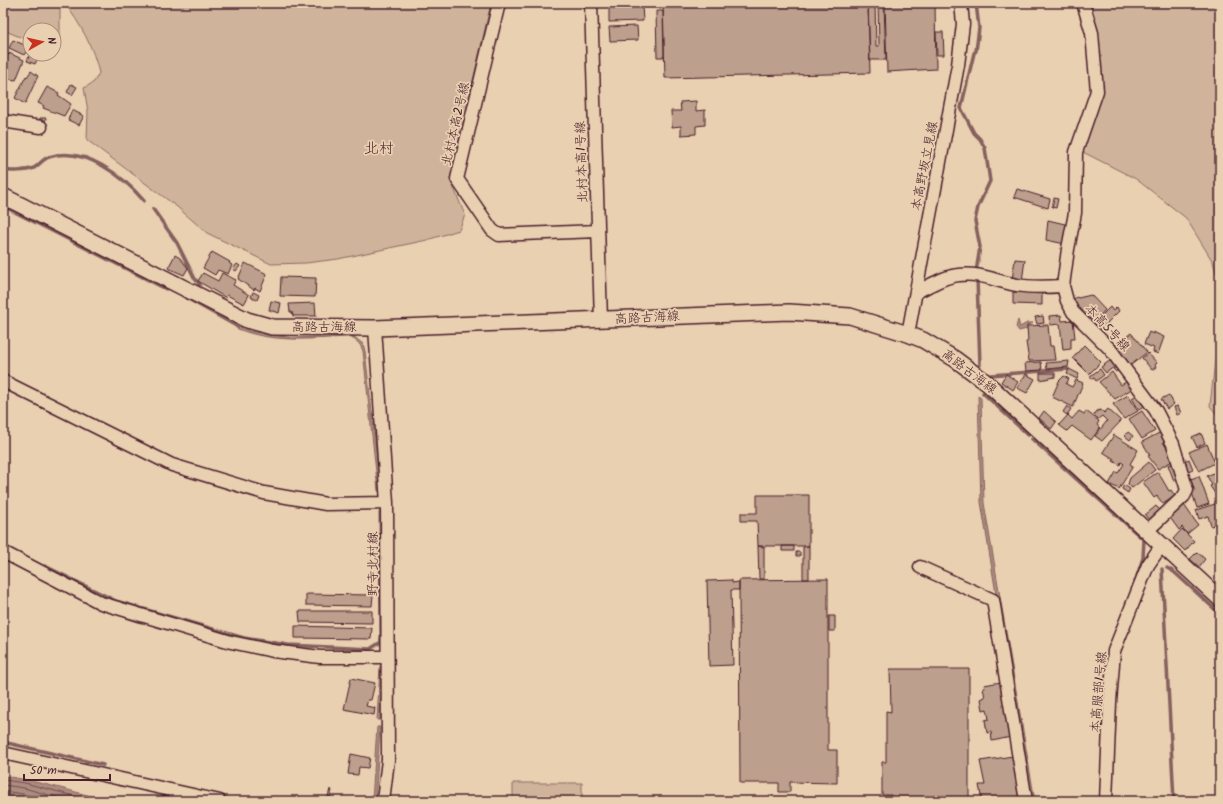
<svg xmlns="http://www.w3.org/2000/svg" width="1223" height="804" font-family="Kalam,'Klee One',sans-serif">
<rect width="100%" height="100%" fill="#e9d0b1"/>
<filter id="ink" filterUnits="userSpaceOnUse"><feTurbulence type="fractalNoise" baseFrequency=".025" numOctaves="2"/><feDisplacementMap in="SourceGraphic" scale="8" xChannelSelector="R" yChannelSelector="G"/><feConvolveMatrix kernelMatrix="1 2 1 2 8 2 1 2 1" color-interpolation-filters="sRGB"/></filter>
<g filter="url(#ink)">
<path fill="#cfb49b" stroke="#8c6a63" d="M3 3H60V35L54 52V30H30V41L3 30Z
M64 3H491L450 179 465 215 459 230 427 240 338 259 306 263 271 264 207 233 176 206 87 140 88 111 84 88 94 82 99 73C94 49 80 22 64 3Z
M1090 3H1220V287L1213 262 1186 218 1136 179 1079 150 1096 100 1088 11Z
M1220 315V418L1210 406Z
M513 783H582V801H513Z"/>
<path fill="#ac8c7e" stroke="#85605d" d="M1018 320 1020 327 1027 323H1033L1027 325V329L1019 331 1016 327Z
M236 324 249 331 292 338 353 336 363 344 365 351 381 491H378L363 351C360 343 356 339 347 337 310 339 273 343 238 329L235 327Z
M978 396 981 398 984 503 1035 801H1030L981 502Z
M379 512H382V644H380Z
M382 665 380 720H377L380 666Z
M377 727H380L375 801H372Z
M3 776C40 781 76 793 112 801H3Z"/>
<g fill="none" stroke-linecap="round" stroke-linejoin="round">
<path stroke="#714b4c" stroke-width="1" d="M3 780 25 783 93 801
M3 785 24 788 70 801
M3 791 23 794 45 801"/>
<path stroke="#85605d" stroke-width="3.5" d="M976 3 979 28 976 51 974 53 961 108 974 133 980 139 985 148 990 181 978 207 975 221 980 247 976 272
M3 170C11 172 26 171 34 168 39 165 43 159 49 157 85 146 123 176 144 201
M3 206 166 289
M153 209 177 243 195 279 200 285
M977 279 980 365
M183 296 238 327
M991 375 1068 369
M983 393 1028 435
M1032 439 1144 540 1143 558 1136 579
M45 566 116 601 244 638 288 645 370 649 381 642V639
M1167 568 1174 572 1220 614
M1162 569 1174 801
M127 617 142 622
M3 742 103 765"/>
</g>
<path fill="#bc9f8c" stroke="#4a1f2b" d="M663 3H868L870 73 665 78Z
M885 3H935L936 69 887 72Z
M875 4 876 46H879L878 4H884L886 60H870L868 5Z
M642 6 643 21 609 22V7Z
M656 11H663L664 57H657Z
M637 26 638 40 610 41 609 27Z
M936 32H943L944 55H937Z
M13 40 29 47 24 55 9 48Z
M3 53 9 55V53L24 60 16 80 3 78Z
M30 54H40L35 64 27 61Z
M31 71 38 76 25 104 15 98 26 76 27 77Z
M71 84 77 87 72 95 67 92Z
M47 87 59 93 58 95 71 104 64 116 43 108 44 106 38 103Z
M696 101V111L705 110V125L696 126V134L681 135V126L672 127 671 111H681L680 102Z
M72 110 84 116 79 125 68 120Z
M40 118H46L45 123 39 122Z
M1017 189 1050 199 1048 208 1014 197Z
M1054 198 1058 199 1056 208 1052 207Z
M1048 220 1069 225 1065 244 1046 240Z
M212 252 230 262 229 263 232 265 228 274 218 270 215 275 203 268Z
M175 255 180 258 188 268 184 275 168 268Z
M1015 259 1025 260 1022 281 1012 280Z
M245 263 267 274 260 291 255 288 254 290 238 279Z
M237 264 240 266 236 271 233 269Z
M203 273 218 281 222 273 236 280 233 285 249 295 244 304 227 295 226 298 198 281Z
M281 277 316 278 315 297 280 296Z
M253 292 259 295 257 300 251 297Z
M1013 292 1042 293V305L1013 304Z
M1091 295 1105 310 1095 321 1093 318 1090 320 1080 308 1076 312 1069 302 1077 297 1078 298Z
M271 301 281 303 279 313 269 310Z
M315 303 316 316H293L292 312H290L289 304Z
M1110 307 1113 311 1117 307 1119 311 1107 323 1109 325 1102 332 1094 323Z
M1061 315 1062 321 1073 320 1075 338H1071V349L1063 350 1060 324 1050 325 1049 316Z
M1043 316 1044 323 1037 324 1035 317Z
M1048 325 1050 346H1053L1055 360 1029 361 1026 342 1028 341 1027 326Z
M1149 332 1153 334V332L1164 337 1158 354 1153 352 1154 348 1144 344Z
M1131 333 1147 352 1130 366 1112 348Z
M1084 345 1101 362 1089 374 1073 358Z
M1148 353 1157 363 1155 365 1156 367 1152 370 1142 358Z
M1111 360 1115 366 1106 373 1101 367Z
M1069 361 1068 367 1047 369 1046 363Z
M1041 362 1042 370 1026 371 1025 363Z
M1117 366 1120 369 1116 372 1113 369Z
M1069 369 1079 374 1077 379 1067 374Z
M1100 369 1104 375 1096 381 1094 378 1092 379 1090 376Z
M1112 372 1121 385 1129 380 1135 387 1115 399 1099 382Z
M1040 373H1055V377L1040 380Z
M1006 374 1018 382 1013 390 1001 382Z
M1026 374 1035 379 1027 393 1017 388Z
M1064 376 1069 379 1066 384 1072 387 1076 380 1083 383 1073 407 1052 397 1059 381Z
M1139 394 1146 405 1139 410 1132 398Z
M1128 395 1138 411 1124 419 1113 404Z
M1169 395 1174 404 1167 409 1161 399Z
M1067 406 1071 409 1067 415 1063 412Z
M1178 406 1181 413 1177 415 1174 407Z
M1108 409 1121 421 1102 441 1095 436 1107 421 1102 416 1098 419 1094 415 1097 411 1101 410 1104 413Z
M1044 411 1056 422 1051 429 1039 418Z
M1079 411 1084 414 1086 411 1099 421 1097 425 1100 428 1091 440 1072 426 1067 431 1059 425 1068 415 1072 419Z
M1142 411 1155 431 1142 439 1129 419Z
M1163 431 1168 439 1163 442 1174 460 1158 469 1148 456 1150 455 1142 442Z
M1128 432 1133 436 1130 440 1125 436Z
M1201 433 1205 443 1197 447 1192 437Z
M1114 435 1138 450 1130 464 1133 466 1119 489 1109 484 1116 472 1118 473 1124 464 1121 462 1120 465 1113 461 1114 459 1103 452Z
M1207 444 1215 463 1199 471 1189 452Z
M1189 459 1193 469 1186 472 1182 462Z
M1149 462 1155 470 1132 488 1128 484 1130 478Z
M1176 462 1181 478 1174 481 1168 465Z
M1220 470V497L1218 498 1210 486 1212 485 1207 476Z
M1158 472 1169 491 1171 490 1175 496 1163 504 1157 496 1154 498 1143 482Z
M1199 476 1209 504 1197 508 1188 480Z
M1124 485 1130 489 1128 493 1122 489Z
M757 495H809V546H758L757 521H741V513H757Z
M1182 502 1198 525 1187 534 1182 527 1179 530 1168 515Z
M1218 503 1220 523 1211 526 1208 516 1199 519 1196 510Z
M1156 506 1162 512 1151 522 1145 515Z
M1220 524V542L1214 526Z
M1182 529 1194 541 1185 551 1173 539Z
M758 546 764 547V579H759Z
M782 546H794V551H782Z
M809 546V579H803V547Z
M796 552H800V556H796Z
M1197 552 1205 559 1199 567 1190 559Z
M828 579V750H837V783L790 782V792H779V783H740L739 580Z
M732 580V583L739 582V590H731L733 665 709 666 707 581Z
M306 594 373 595 372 606 306 605Z
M299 611H372V623L300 622Z
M829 616H835V631H829Z
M295 626 372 628 371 639 295 638Z
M890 669H969V801H891V795H882V762H886V711L891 712Z
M351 678 375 683 371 700H368L366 706 375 708 374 715 344 709Z
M1001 682 1011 737 992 741 991 732 987 733 985 720 989 719 987 709 983 710 981 699 985 697 983 688H985L984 685Z
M351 754 370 758 368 768 359 767 358 775 348 774Z
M1013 756 1021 801H982L979 785H985L980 761Z
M330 789 332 790 329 801H327Z"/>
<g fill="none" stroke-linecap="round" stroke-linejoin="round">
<defs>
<path id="minor" d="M499 3 457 179 492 230 499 235 598 231
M591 3 601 320
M3 121 41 127
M1063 286 1068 249 1075 213 1076 152 1097 91 1092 33 1083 3
M916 292C930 286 944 276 959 275 980 272 997 282 1017 285 1032 288 1048 287 1063 286L1067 301 1073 312 1110 349 1156 411 1173 444 1187 490 1184 496 1146 532
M375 328 387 503 388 760 383 801
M908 334 958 65 963 24 961 3
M3 381 172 465 264 493 326 504 387 503
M3 552 101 603 231 642 273 651 320 657H386
M920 567 993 600 1026 801
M3 753 220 801
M1106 801 1110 702 1114 651 1140 585 1148 565 1161 546"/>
<path id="major" d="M3 196 247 320 272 327 375 328 789 312 850 316 908 334 923 340 955 359 987 383 1220 599"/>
</defs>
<use href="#minor" stroke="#4a1f2b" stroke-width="15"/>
<use href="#major" stroke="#4a1f2b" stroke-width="18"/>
<use href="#minor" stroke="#e9d0b1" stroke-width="12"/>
<use href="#major" stroke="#e9d0b1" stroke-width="15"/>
</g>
</g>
<g text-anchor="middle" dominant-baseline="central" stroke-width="3.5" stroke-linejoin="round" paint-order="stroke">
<g font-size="13" fill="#4a1f2b" stroke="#e9d0b1">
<text transform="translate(456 124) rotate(-77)">北村本高2号線</text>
<text transform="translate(582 162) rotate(-92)">北村本高1号線</text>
<text transform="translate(925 166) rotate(-79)">本高野坂立見線</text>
<text transform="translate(647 318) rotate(-3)">高路古海線</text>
<text x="324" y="327">高路古海線</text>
<text transform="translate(1107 328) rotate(47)">本高5号線</text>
<text transform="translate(969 372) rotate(37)">高路古海線</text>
<text transform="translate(373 564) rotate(-90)">野寺北村線</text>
<text transform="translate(1099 692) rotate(-85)">本高服部1号線</text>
</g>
<g font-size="15" fill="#4a1f2b" stroke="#e9d0b1">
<text x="379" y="149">北村</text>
</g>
</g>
<rect width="1223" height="804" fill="none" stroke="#e9d0b1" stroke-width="16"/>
<rect x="8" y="8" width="1207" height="788" fill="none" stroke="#4a1f2b" stroke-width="1.5" filter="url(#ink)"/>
<g transform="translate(42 42) rotate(82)"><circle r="19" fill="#e9d0b1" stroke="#a9897b"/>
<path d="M0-3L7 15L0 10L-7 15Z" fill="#c8321e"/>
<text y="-6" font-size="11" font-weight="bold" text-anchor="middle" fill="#4a1f2b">N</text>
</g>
<path d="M24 774v6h86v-6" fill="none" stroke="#4a1f2b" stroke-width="2"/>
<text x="30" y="774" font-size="12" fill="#4a1f2b" stroke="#e9d0b1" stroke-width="3" paint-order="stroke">50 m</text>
</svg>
